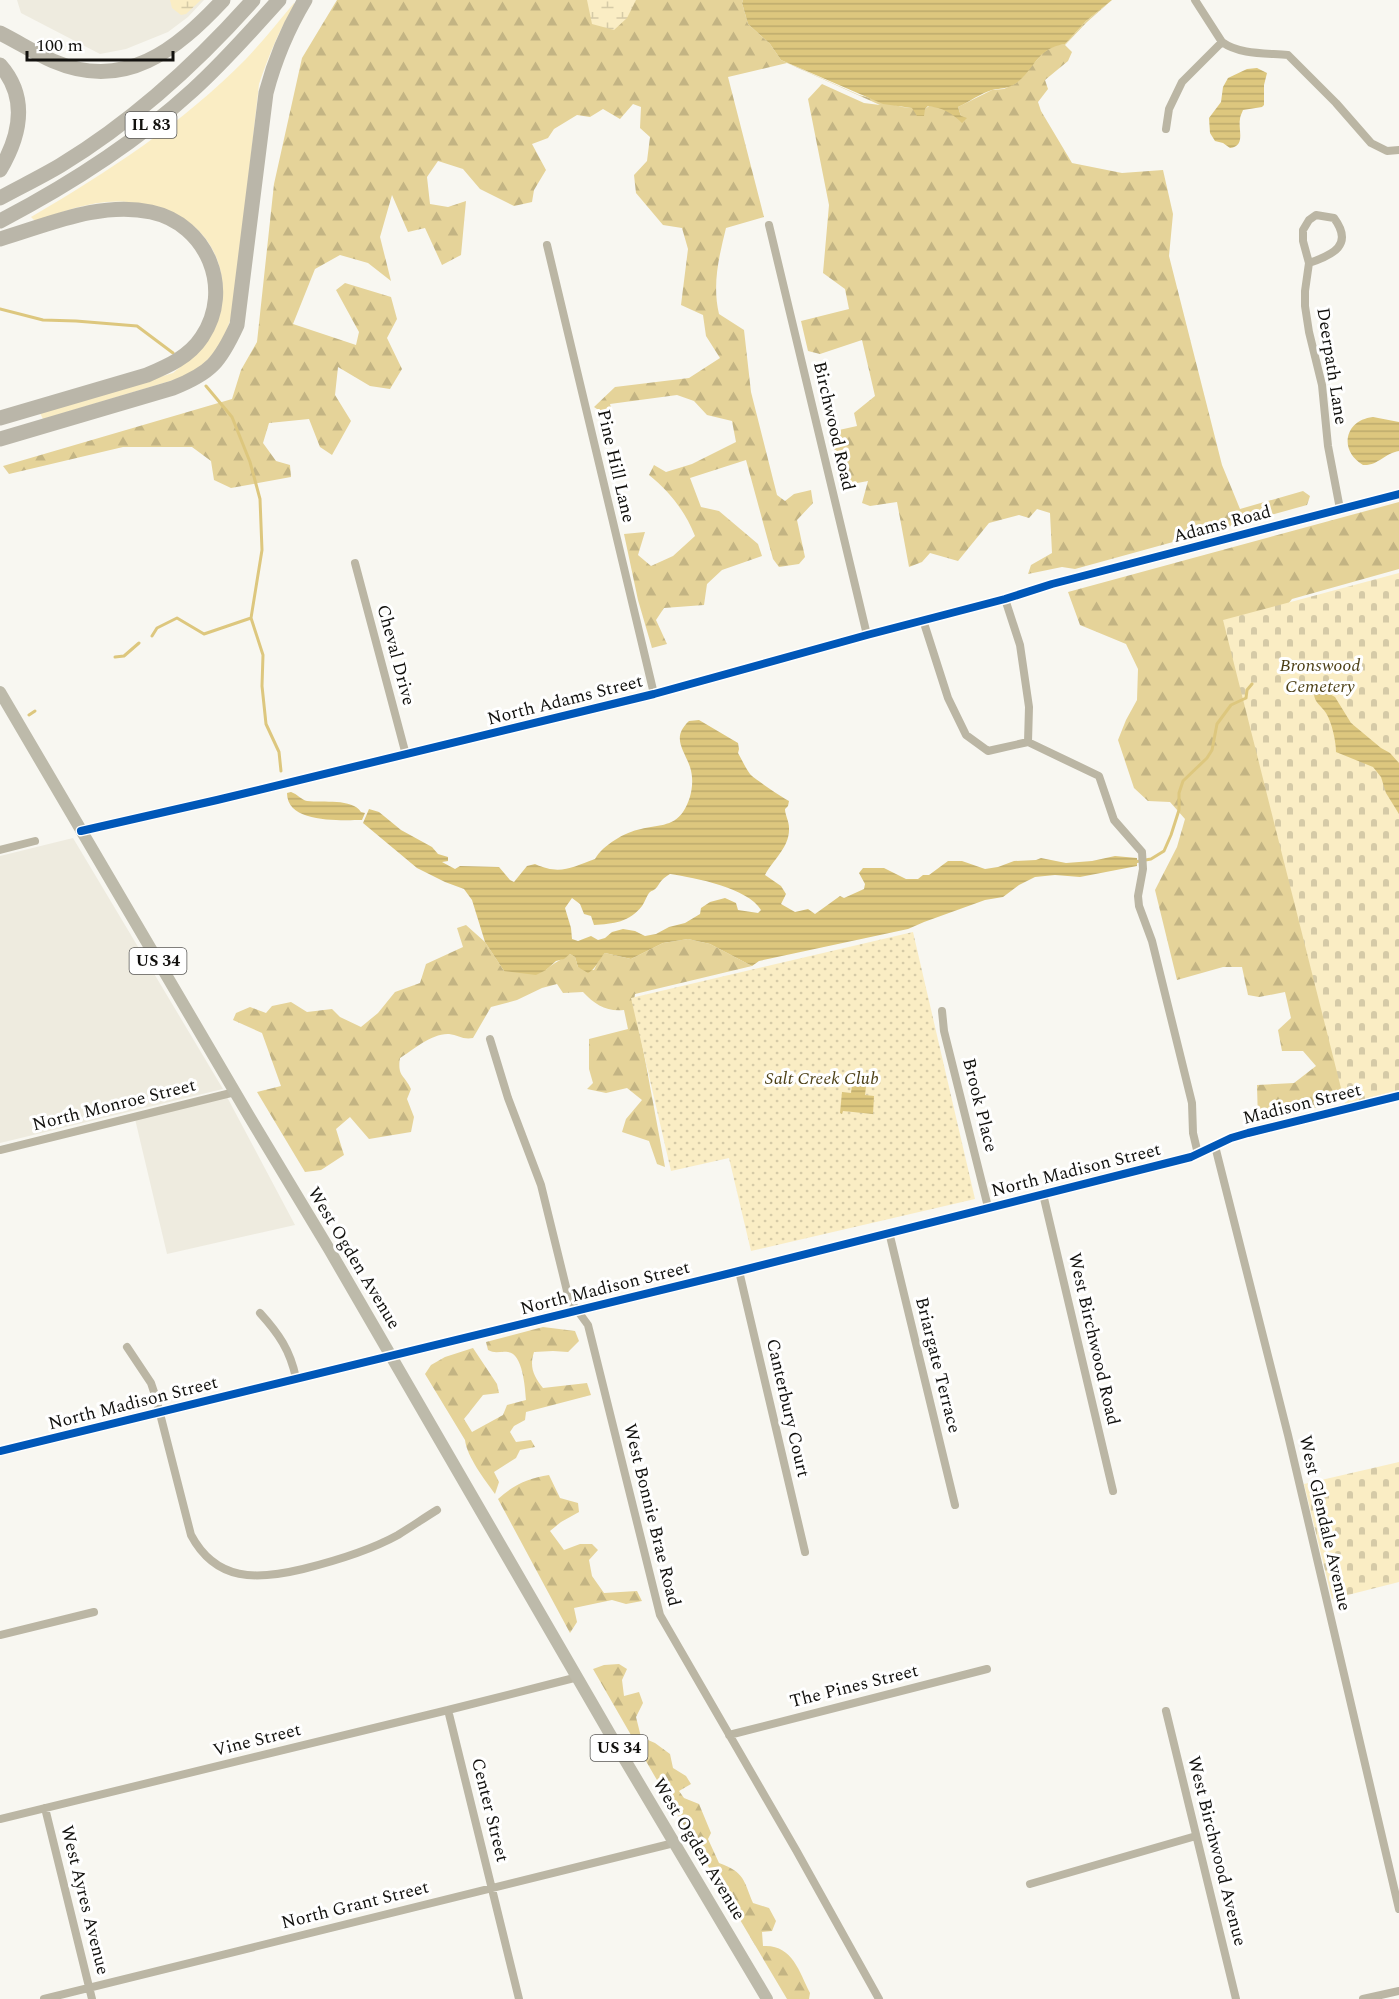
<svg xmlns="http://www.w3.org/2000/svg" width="1399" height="1999" font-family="Spectral,serif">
<defs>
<pattern id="forest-firs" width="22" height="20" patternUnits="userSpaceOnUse" patternTransform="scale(1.5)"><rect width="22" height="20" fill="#e5d399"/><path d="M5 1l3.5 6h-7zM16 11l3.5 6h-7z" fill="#c3b483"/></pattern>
<pattern id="wetland-marsh" width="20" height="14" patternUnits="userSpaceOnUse" patternTransform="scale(1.5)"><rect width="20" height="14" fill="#faedc4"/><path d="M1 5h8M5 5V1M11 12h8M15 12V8" fill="none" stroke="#d5caa7"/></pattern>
<pattern id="cemetery-stones" width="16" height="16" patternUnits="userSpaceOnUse" patternTransform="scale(1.5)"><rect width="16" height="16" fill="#faedc4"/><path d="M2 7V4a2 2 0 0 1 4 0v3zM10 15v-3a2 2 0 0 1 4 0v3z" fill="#d5caa7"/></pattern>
<pattern id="park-dots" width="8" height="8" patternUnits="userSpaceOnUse" patternTransform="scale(1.5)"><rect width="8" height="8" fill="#faedc4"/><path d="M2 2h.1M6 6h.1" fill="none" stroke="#d5caa7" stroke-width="1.8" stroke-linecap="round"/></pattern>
<pattern id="water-rules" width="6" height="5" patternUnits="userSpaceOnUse" patternTransform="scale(1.5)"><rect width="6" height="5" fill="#ddc77e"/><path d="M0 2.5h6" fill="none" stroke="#bdaa6c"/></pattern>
</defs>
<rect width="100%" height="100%" fill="#f8f7f1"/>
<path fill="#eeebdf" d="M17 0H204L188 17 168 32 126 49 100 54 21 13Z
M73 838 223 1089 0 1143V856Z
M227 1097 295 1225 167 1254 135 1119Z"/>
<path fill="#faedc4" d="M294 3 295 4C279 30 269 55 259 84L236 291C230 331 222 353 187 376L43 419 40 413 173 373C186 363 206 344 214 329 232 292 222 243 185 220 170 210 151 205 133 203 101 197 65 211 35 221L31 217C108 172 183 123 246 59 263 41 278 22 294 3Z"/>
<path fill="url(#forest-firs)" d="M337 0H743L742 3 748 24 770 44 781 60 859 95 902 107 925 109 929 106 939 107 961 116 958 107 992 90 1004 89 1016 83 1044 52 1056 45 1065 44 1086 21 1112 0 1087 22 1065 45 1072 52 1068 61 1045 80 1048 89 1038 102 1041 111 1072 163 1122 173 1163 170 1173 214 1169 256 1222 465 1240 509 1303 491 1310 496 1307 505 1075 569 1062 567 1028 574 1031 565 1052 553 1050 513 1037 509 1029 518 1019 515 989 523 958 561 930 553 922 562 909 567 897 502 870 506 862 503 868 481 841 486 833 446 839 430 857 426 854 413 875 396 862 340 820 354 808 351 801 321 849 309 845 289 823 273 829 205 808 99 822 84 864 103 880 105 787 63 728 77 764 217 726 228C719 256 712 285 719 314L744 330 751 392 777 495 785 501 794 494 811 490 813 503 797 520 805 557 799 564 779 567 773 559 746 460 690 478 701 507 719 511 758 544 762 556 722 570 707 584 704 605 664 608 656 620 667 644 652 648 638 600 624 534 645 532 638 555 651 566 673 556 695 536C685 511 670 492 649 475L654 465 666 472 692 464 736 442 732 421 707 415 694 401 677 395 610 404 612 411 603 413 594 407 615 387 689 378 720 358 706 336 703 315 681 305 688 249 682 228 663 225 636 193 634 175 647 161 650 137 640 128 641 107 633 104 620 119 603 109 590 117 577 115 554 129 548 138 532 144 546 170 534 190 532 202 514 206 480 189 463 169 438 161 427 177 430 204 448 207 466 201 461 255 442 265 425 228 408 232 392 195 380 237 391 281 368 263 340 255 315 269 293 324 356 345 359 332 336 290 345 283 391 297 397 319 387 338 402 369 390 389 370 386 338 367 335 395 351 421 332 455 320 447 309 419 269 423 263 443 276 461 290 465 291 477 231 488 214 480 211 461 192 447H123L9 474 3 466 232 399 241 370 257 342 274 184 302 58Z
M1399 502V569L1292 599 1265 633 1347 1100 1258 1122 1257 1085 1294 1083 1316 1066 1303 1051H1282L1278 1030 1291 1018 1285 992 1259 997 1248 995 1242 967H1223L1177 980 1155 890 1177 847 1185 819 1170 802 1148 801 1134 788 1118 740 1126 720 1137 700 1138 669 1126 644 1080 625 1068 592Z
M466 925 485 942 504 971 546 970C554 962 562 960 570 954L575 957 578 967 594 970 600 958 605 953 631 959 663 943 688 939 710 944 752 966 635 994 634 1000 665 1167 657 1164 649 1141 622 1132 626 1119 642 1100 627 1088 606 1093 587 1089 593 1083 589 1069V1039L628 1029 624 1010C607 1012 595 1005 583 992L563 993 557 984 542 988 517 1000 491 1007 473 1038C463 1040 458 1035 449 1034 432 1033 413 1050 400 1058 397 1077 405 1075 411 1089L407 1099 414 1117 411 1132 369 1139 350 1117 336 1129 344 1155 321 1170 305 1172 257 1092 281 1086 262 1033 233 1020 236 1013 250 1007 266 1013 272 1006 291 1002 307 1012 332 1009 340 1017 361 1027 378 1013 395 992 420 983 426 964 463 947 457 928Z
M543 1327 575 1331 579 1341 568 1352 553 1351 534 1352C529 1367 534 1377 543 1388L587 1383 591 1395 526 1412 525 1420 514 1426 510 1432 516 1442 531 1440 535 1447 520 1450 516 1458 494 1472 499 1482 495 1494C485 1480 467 1457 465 1440L425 1374 431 1365 445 1357 473 1348 497 1384 499 1393 483 1395 464 1419 472 1432 503 1415 507 1405 526 1400C525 1387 523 1354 508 1352 500 1351 495 1354 488 1350L486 1342Z
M549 1475 560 1498 578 1503 579 1512 561 1522 550 1531 564 1550 580 1544H592L598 1550 589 1560 592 1576 604 1593 637 1591 642 1601 626 1604 612 1600 574 1608 577 1622 570 1633 498 1499C513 1485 529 1478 549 1475Z
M619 1664 627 1669 622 1680 624 1696 639 1692 643 1703 636 1717 641 1737 655 1743 670 1754 673 1768 686 1776 691 1784 679 1791 684 1798 699 1804 711 1833 708 1839 719 1863C745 1873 743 1879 753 1903L769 1908 776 1921 772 1931 762 1932 763 1946C792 1944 799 1971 810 1993L809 1999H787L654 1775 593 1669 604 1665Z"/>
<path fill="url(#wetland-marsh)" d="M170 0H201L186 14 181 15 172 8Z
M587 0H636L627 18 614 30 592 24Z"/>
<path fill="url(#cemetery-stones)" d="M1399 573V1090L1345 1104 1223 620Z
M1399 1462V1582L1332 1599 1304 1484Z"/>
<path fill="url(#park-dots)" d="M913 932 975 1199 751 1251 729 1158 671 1171 631 998Z"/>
<path fill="url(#water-rules)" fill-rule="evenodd" d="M743 0H1112L1086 21 1065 44C1036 48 1034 71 1015 84 1007 89 1001 88 992 90 981 93 969 102 958 107L961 116 967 118 962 123C952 113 943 108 928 106L925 109 924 116H917L912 108 883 104 781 60 770 44 748 24 742 3Z
M1247 69 1257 68 1267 73 1264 85V105L1262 107 1243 110C1242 113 1240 116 1240 119 1238 130 1246 146 1230 148L1223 143 1215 141 1210 133 1209 118 1221 102 1223 87 1228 78Z
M1373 417 1399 422V451C1385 453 1378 466 1363 465 1338 450 1345 420 1373 417Z
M1321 689 1335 697 1351 723 1381 748 1390 753 1399 763V814L1386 793 1381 777 1373 767 1336 752C1336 741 1332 723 1326 713 1321 705 1314 703 1314 693Z
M699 720 738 743 739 749 738 753C742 760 745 767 750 774 753 778 783 798 789 801L788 806 785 809C785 815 789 821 789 828 790 847 773 860 765 875L781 886 786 894 781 904 795 912 808 909 815 914 840 896 844 898 864 889 865 884 859 873 863 868H884L906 879H918L923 875H929L948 861H962L985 869 998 867 1014 861 1036 860 1041 858 1066 863 1092 861 1115 856 1137 858V866L1080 877 1055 875 1035 877 1019 885 1003 897 985 900 924 922 908 929 759 961 752 966 710 944 688 939 663 943 631 959 605 953C598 960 597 968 588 973L578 967 575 957 570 954 564 959 556 961 546 970 536 975 504 971 485 942 472 900 464 889 445 882 417 868 363 823 369 809 379 812 401 830 432 847 438 854 448 857V861L442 862 455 869 460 866 499 867 510 880 514 882 527 866 535 864C559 875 571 868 595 859 603 845 625 832 641 829 656 825 673 827 683 812 691 800 695 782 690 767 684 749 671 738 689 721ZM670 874C696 878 748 888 761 910L758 913 738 910 736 903 725 898 710 902 701 908 700 914 685 923 669 927 656 934 645 936 635 931 623 929 612 932 605 938 598 940 591 936 578 941 572 939 571 928 565 908 572 898 580 904 584 914 591 916 594 925C613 924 630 922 642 906 645 902 646 897 649 893 652 890 654 891 657 887 661 881 663 878 670 874Z
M291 792C297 794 302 800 307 801 323 803 352 798 361 812L365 813 362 820C341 820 287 824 287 793Z
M853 1077 867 1078 865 1095 874 1096 873 1114 843 1111 842 1114 840 1113 842 1092 851 1093Z"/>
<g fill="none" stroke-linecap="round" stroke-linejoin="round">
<path stroke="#ddc77e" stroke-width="3" d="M0 309 43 320 76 321 137 326 173 353
M206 386 232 417 250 462 260 499 262 550 251 618 263 655 262 686 266 724 279 752 281 771
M152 636 157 628 177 618 204 634 251 618
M115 657 124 656 139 643
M29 715 35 711
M1134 862 1151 859 1164 851 1171 835 1179 810V793L1183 781 1207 758 1212 750 1217 724 1231 705 1246 698 1247 690 1252 684"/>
<path stroke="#bbb6a4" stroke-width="8" d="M1195 0 1222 42C1240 55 1266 53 1288 55L1336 103 1371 143 1387 151 1399 150
M1166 129 1169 109 1182 82 1222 42
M769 225 867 635
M547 245 654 694
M1309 263C1333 255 1354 245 1334 218L1316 215 1309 220 1303 230V241L1309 263 1305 291V306L1309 332 1322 385 1328 446 1340 509
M355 563 406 755
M923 620 948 698 966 735 988 751 1028 742 1029 707 1020 645 1005 599
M1028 742 1099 776 1114 820 1142 852 1143 869 1138 896 1139 906 1152 941 1192 1103 1193 1133 1198 1154
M81 831 217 800 654 694 867 635 1005 599 1052 584 1399 494
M0 850 35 841
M942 1011 944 1031 988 1207
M490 1039 508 1098 541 1185 569 1299 588 1325 660 1615 796 1850 879 1999
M1215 1146 1288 1435 1399 1909
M0 1150 235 1092
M1043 1194 1113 1491
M889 1232 955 1505
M739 1271 805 1552
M260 1313C279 1334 290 1350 296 1378
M127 1347 151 1383 156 1398 191 1535C216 1582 257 1580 303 1569 335 1561 369 1551 398 1535 411 1527 424 1518 437 1510
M0 1451 739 1271 1191 1157 1231 1138 1248 1133 1399 1096
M0 1635 94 1612
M448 1710 578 1677
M1166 1711 1236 1999
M729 1735 987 1669
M45 1808 92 1999
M0 1819 448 1710 519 1999
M1030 1884 1196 1836
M44 1999 674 1843
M1363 1999 1399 1991"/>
<path stroke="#bdbaaa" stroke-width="12" d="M0 692 249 1116 329 1249 625 1760 767 1999"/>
<path stroke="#bab6a9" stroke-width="15" d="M0 33C18 42 35 53 53 61 125 92 176 50 223 0
M0 65C29 98 20 136 0 170
M0 198C20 187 41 177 61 165 133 121 197 63 253 0
M0 221C69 185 136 142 193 90 224 62 251 31 279 0
M0 239C48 225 100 201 151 212 207 224 234 289 202 337 189 357 168 366 147 375L0 418
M0 439 173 388C211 373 220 362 237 325L266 93C275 59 287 30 305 0"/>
<defs>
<path id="cycleway" d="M81 831 217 800 654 694 867 635 1005 599 1052 584 1399 494
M0 1451 739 1271 1191 1157 1231 1138 1248 1133 1399 1096"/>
</defs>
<use href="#cycleway" stroke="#fff" stroke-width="11"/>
<use href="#cycleway" stroke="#0057b8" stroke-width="8"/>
</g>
<g text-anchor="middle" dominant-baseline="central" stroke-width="6" stroke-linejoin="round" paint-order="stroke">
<g fill="#fff" stroke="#595856" stroke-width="1.5">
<rect x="125.5" y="112" width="51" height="26" rx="4.5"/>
<rect x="129.5" y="948" width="57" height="26" rx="4.5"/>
<rect x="590.5" y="1735" width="57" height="26" rx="4.5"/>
</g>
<g font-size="16" font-weight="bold" fill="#12110e">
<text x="151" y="125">IL 83</text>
<text x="158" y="961">US 34</text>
<text x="619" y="1748">US 34</text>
</g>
<g font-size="18" fill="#12110e" stroke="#fff">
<text transform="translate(1332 366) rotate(81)">Deerpath Lane</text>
<text transform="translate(834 426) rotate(77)">Birchwood Road</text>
<text transform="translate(616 466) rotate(77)">Pine Hill Lane</text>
<text transform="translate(1222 524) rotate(-15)">Adams Road</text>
<text transform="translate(396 655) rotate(75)">Cheval Drive</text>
<text transform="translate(565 700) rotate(-14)">North Adams Street</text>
<text transform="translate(1302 1104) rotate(-14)">Madison Street</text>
<text transform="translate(114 1105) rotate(-14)">North Monroe Street</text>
<text transform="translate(980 1105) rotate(76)">Brook Place</text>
<text transform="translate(1076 1170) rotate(-14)">North Madison Street</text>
<text transform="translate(354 1258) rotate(59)">West Ogden Avenue</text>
<text transform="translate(605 1288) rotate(-14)">North Madison Street</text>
<text transform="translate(1094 1339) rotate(77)">West Birchwood Road</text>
<text transform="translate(938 1365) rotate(76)">Briargate Terrace</text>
<text transform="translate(133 1403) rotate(-14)">North Madison Street</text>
<text transform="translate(788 1408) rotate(77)">Canterbury Court</text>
<text transform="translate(652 1515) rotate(76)">West Bonnie Brae Road</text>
<text transform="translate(1325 1523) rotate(77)">West Glendale Avenue</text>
<text transform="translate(854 1686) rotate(-14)">The Pines Street</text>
<text transform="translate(257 1740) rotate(-14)">Vine Street</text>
<text transform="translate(490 1810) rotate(76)">Center Street</text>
<text transform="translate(699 1849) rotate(59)">West Ogden Avenue</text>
<text transform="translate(1217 1851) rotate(76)">West Birchwood Avenue</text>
<text transform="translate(85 1900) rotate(76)">West Ayres Avenue</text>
<text transform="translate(355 1905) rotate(-14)">North Grant Street</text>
</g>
<g font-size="18" font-style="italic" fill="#4c3f15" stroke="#fff">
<text x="1320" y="665">Bronswood<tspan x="1320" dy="21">Cemetery</tspan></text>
<text x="822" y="1078">Salt Creek Club</text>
</g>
</g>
<path d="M27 51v9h146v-9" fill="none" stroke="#12110e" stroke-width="3"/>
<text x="36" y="51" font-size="18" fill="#12110e" stroke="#ffffff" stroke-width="4.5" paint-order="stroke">100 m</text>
</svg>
